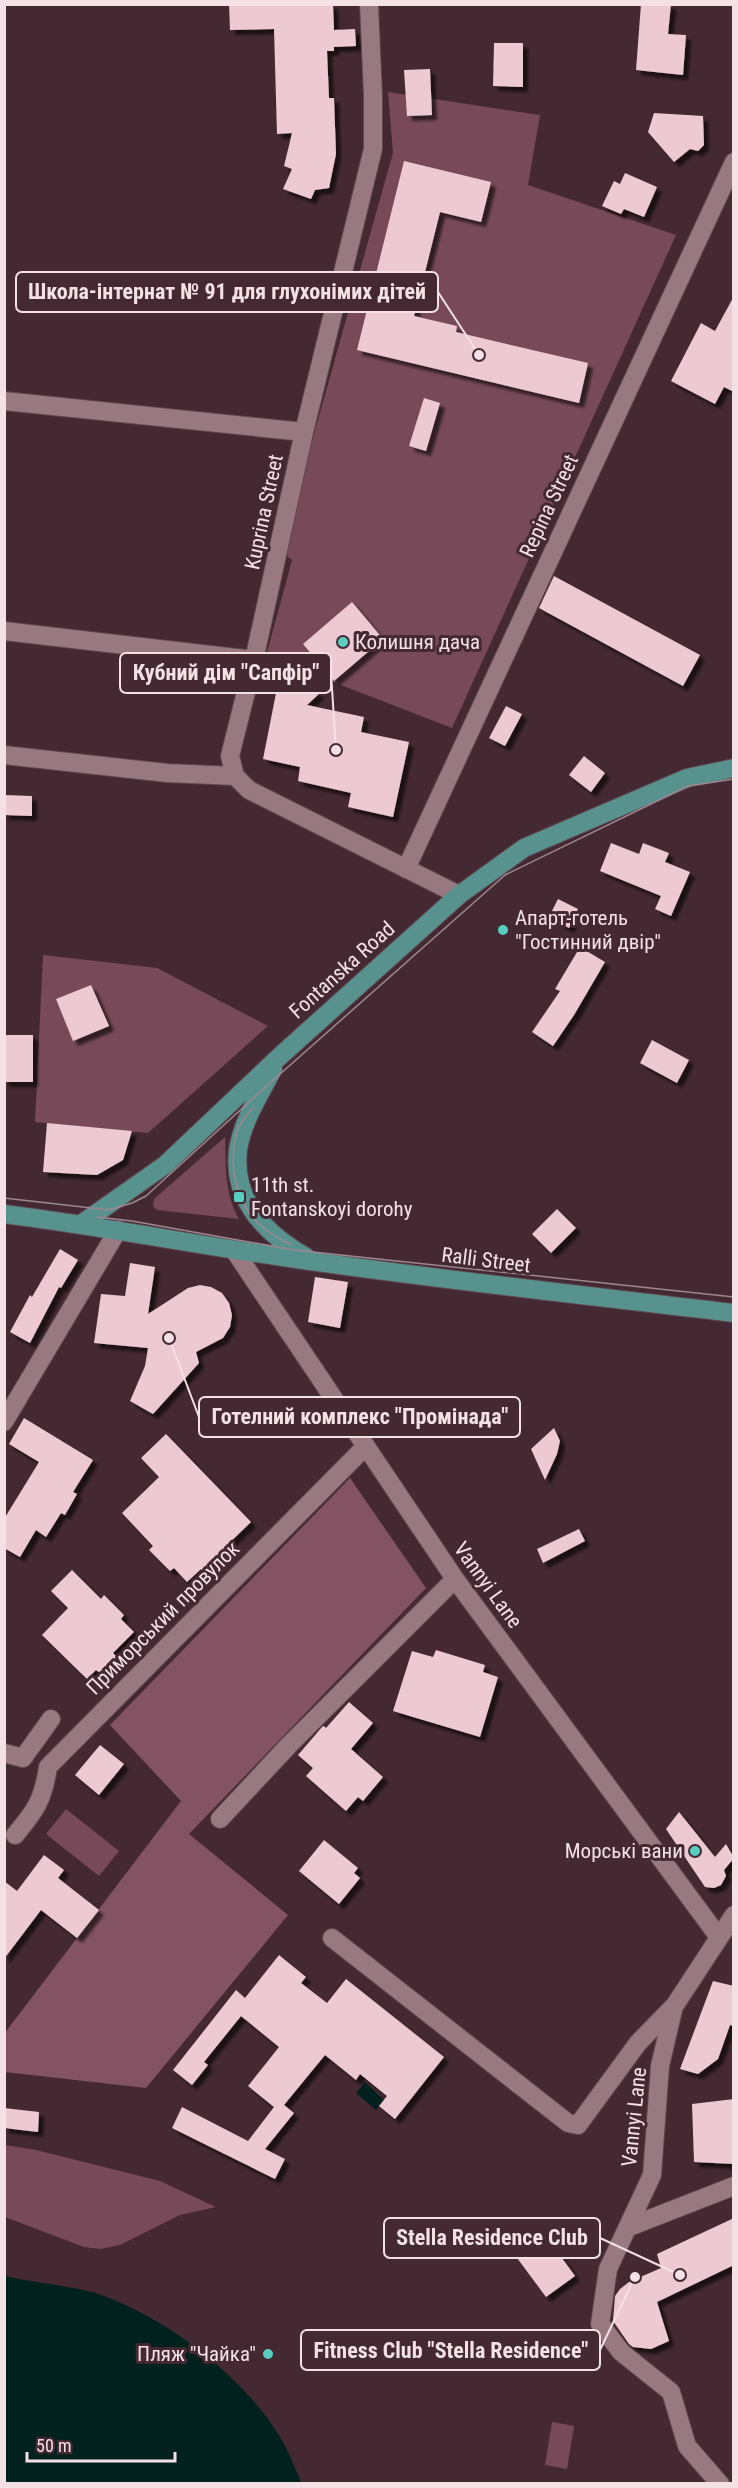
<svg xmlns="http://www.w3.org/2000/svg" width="738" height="2488" font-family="'Roboto Condensed',sans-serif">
<defs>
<filter id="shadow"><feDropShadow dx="5" dy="5" stdDeviation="1.5" flood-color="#0009"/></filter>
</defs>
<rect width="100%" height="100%" fill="#442932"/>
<path fill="#784a59" d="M388 92 540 115 528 185 676 235 452 728 266 656 292 560 281 551 393 153Z
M43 955 157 968 268 1026 148 1133 35 1122Z
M225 1137C226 1166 224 1192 239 1219L157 1210 153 1206 154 1199Z
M66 1809 119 1851 99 1876 46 1834Z
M5 2145 36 2150 160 2181 216 2207 180 2215 120 2245 100 2249 84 2247 5 2217Z
M552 2422 574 2426 567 2469 545 2465Z"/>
<path fill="#845363" d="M350 1478 426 1588 189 1834 288 1915 146 2088 5 2072 4 2034 181 1801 110 1725Z"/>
<path fill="#00211d" d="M365 2082 384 2100 376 2110 356 2093Z
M5 2276C34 2283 66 2285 95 2293 166 2316 253 2382 287 2450 292 2460 297 2472 301 2483H5Z"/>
<path fill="#ecc9d3" filter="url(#shadow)" d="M229 4H333L334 30 355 29 356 46 334 47V51H327L329 98H334L336 154 329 188 315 190 311 199 283 189 292 169 284 166 292 133 277 134 274 29 230 30Z
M641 4H671L668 34 686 35 683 75 636 70Z
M494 43H523V87L493 86Z
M430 69 432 115 407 116 404 70Z
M654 113 703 116 704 145 698 151 690 149 674 162 648 132Z
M404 161 491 182 481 222 440 212 414 316 457 326 456 332 588 363 579 403 357 350Z
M625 173 657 187 644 217 624 209 621 214 602 206 614 181 620 184Z
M734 296V392L724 387 715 404 671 381 701 323 715 331Z
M424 398 440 403 426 451 409 446Z
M554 576 700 655 683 686 539 608Z
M352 602 383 639 334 681 303 644Z
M278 683 320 693 307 705 364 717 361 732 409 742 393 817 348 807 351 793 298 781 300 767 263 759Z
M506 706 522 714 505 746 489 738Z
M584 756 605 773 591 792 569 775Z
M4 795 32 796V816L4 815Z
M611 843 639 854 643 843 669 853 665 862 690 872 671 916 655 909 661 896 600 871Z
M558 899 578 909 569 928 549 917Z
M580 947 605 962 574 1015 553 1046 532 1032 560 991 555 989Z
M91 985 109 1026 73 1041 56 999Z
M4 1035H33V1082H4Z
M652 1040 689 1060 677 1083 640 1063Z
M47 1123 132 1131 123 1160 97 1175 43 1172Z
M557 1209 576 1228 551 1253 532 1234Z
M60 1249 78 1260 61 1288 59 1287 30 1343 10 1332 30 1295 32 1297Z
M130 1263 155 1267 148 1314 188 1288 200 1285 211 1287 222 1293 229 1303 232 1315 230 1327 223 1338 196 1352 199 1363 153 1414 130 1401 145 1366 148 1348 94 1343 101 1294 125 1296Z
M315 1277 348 1282 340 1328 308 1322Z
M24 1418 93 1460 73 1492 77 1494 65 1515 61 1513 46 1537 36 1530 20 1557 4 1548V1519L39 1462 9 1444Z
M554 1428 560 1441 557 1454 545 1480 531 1449Z
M166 1434 251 1522 222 1550 225 1553 204 1573 201 1569 187 1582 174 1568 170 1571 149 1550 153 1546 122 1513 159 1477 141 1458Z
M579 1529 585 1541 543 1563 537 1549Z
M72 1570 101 1599 104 1595 124 1615 121 1619 134 1632 113 1653 117 1657 101 1674 96 1670 87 1679 42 1635 68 1608 51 1591Z
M436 1650 485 1665 483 1672 498 1677 480 1737 393 1711 412 1651 433 1657Z
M349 1702 373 1723 351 1749 383 1777 363 1801 358 1797 346 1811 306 1776 313 1768 298 1755 322 1727 324 1726 326 1728Z
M100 1745 124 1764 99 1795 75 1775Z
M679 1812 715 1857 726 1844 734 1858 724 1870 726 1876 721 1885 714 1888 705 1887 666 1829Z
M324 1840 358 1868 354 1873 360 1878 339 1904 299 1871Z
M44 1855 64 1870 58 1878 99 1910 77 1938 41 1910 4 1959V1881L17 1891Z
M279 1955 306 1977 301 1983 327 2003 346 1979 444 2057 395 2119 379 2106 387 2096 360 2074 356 2080 325 2055 284 2105 294 2113 265 2149 285 2159 275 2179 172 2128 182 2107 248 2141 274 2107 248 2086 279 2047 241 2016 204 2062 208 2065 192 2085 173 2070 236 1990 245 1998Z
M713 1981 734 1986V2026L730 2025 718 2059 698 2074 680 2069Z
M734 2099V2164L694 2162 692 2104Z
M4 2108 39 2112 38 2132 4 2128Z
M532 2217 575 2276 546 2297 503 2239Z
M734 2218V2265L657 2302 669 2341 651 2349 633 2347 629 2344 613 2321 615 2296 620 2289 629 2282 661 2268 657 2254Z"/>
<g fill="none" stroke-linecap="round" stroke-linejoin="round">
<defs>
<path id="minor" d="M369 4 373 96V149L304 432 254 660 230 756 235 776 249 790 459 895
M4 401 304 432
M4 631 254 660
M4 755 167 773 235 776
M406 869 734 162
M234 1250 455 1579 718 1936
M4 1422 118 1230
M4 1753 23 1758 51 1719
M220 1819 289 1745 455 1579
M15 1835C36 1810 43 1800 48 1767L366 1446
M332 1938 568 2123 578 2125 638 2043 675 2005 734 1915
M674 2006 660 2066 652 2175 608 2269 600 2324 621 2352 671 2392 687 2446 720 2484
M629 2227 734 2186"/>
<path id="major" d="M273 1069C260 1094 242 1122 238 1150 232 1201 266 1234 306 1257
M4 1214C107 1227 208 1247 310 1261 451 1281 592 1296 734 1313
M81 1224 165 1165 279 1057 459 895 524 848 687 778 734 768"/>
</defs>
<use href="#minor" stroke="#5e474f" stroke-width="20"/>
<use href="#major" stroke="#5e474f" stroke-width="20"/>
<use href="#minor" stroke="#987982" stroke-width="18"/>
<use href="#major" stroke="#58928f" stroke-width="18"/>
<path stroke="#9e888f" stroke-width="1.5" d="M253 1108C246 1116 238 1124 236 1135 229 1164 235 1201 257 1222 267 1232 279 1239 292 1245
M4 1198 109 1210 132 1203 146 1196 271 1082 505 875 688 786 734 779
M97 1217 132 1221 294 1250 734 1297"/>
</g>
<g fill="#58cec0" stroke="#442932" stroke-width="2">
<circle cx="343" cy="642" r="6"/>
<circle cx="503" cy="930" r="6"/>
<rect x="233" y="1191" width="12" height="12" rx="3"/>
<circle cx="695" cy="1851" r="6"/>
<circle cx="268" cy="2354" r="6"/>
</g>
<g text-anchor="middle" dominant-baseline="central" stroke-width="6" stroke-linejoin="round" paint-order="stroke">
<g font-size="21" fill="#f3e1e6" stroke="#442932">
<text transform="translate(549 506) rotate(-65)">Repina Street</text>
<text transform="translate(264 512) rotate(-78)">Kuprina Street</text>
<text transform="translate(342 970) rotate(-42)">Fontanska Road</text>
<text transform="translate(486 1260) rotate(7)">Ralli Street</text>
<text transform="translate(488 1585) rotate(54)">Vannyi Lane</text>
<text transform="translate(163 1618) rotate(-45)">Приморський провулок</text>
<text transform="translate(634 2117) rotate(-84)">Vannyi Lane</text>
</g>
<g font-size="21" fill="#f3e1e6" stroke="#442932" text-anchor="start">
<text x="355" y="642">Колишня дача</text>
<text x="515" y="918">Апарт-готель<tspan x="515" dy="24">"Гостинний двір"</tspan></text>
<text x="251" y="1185">11th st.<tspan x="251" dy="24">Fontanskoyi dorohy</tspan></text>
<text x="683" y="1851" text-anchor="end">Морські вани</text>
<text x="256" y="2354" text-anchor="end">Пляж "Чайка"</text>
</g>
</g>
<path fill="none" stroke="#f3e1e6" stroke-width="2" d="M479 355L438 292M336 750L331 673M169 1338L199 1417M680 2275L600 2238M635 2277L600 2350"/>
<g fill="#f3e1e6" stroke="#442932" stroke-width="2">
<circle cx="479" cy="355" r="6"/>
<circle cx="336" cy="750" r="6"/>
<circle cx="169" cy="1338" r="6"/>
<circle cx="680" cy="2275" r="6"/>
<circle cx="635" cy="2277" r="6"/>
</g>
<g fill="#442932" stroke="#f3e1e6" stroke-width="2">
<rect x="16" y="272" width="422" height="40" rx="6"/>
<rect x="120" y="653" width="211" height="40" rx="6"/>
<rect x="199" y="1397" width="321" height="40" rx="6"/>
<rect x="384" y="2218" width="216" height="40" rx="6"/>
<rect x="301" y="2330" width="299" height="40" rx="6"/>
</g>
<g font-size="22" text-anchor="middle" font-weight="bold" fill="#f3e1e6">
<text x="227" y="299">Школа-інтернат № 91 для глухонімих дітей</text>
<text x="226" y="680">Кубний дім "Сапфір"</text>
<text x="360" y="1424">Готелний комплекс "Промінада"</text>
<text x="492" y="2245">Stella Residence Club</text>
<text x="451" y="2358">Fitness Club "Stella Residence"</text>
</g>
<rect width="738" height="2488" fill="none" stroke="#f3e1e6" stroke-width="12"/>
<path d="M27 2452v9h148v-9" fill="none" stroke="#f3e1e6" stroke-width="3"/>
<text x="36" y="2452" font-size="18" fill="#f3e1e6" stroke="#442932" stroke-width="4.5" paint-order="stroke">50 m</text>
</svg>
